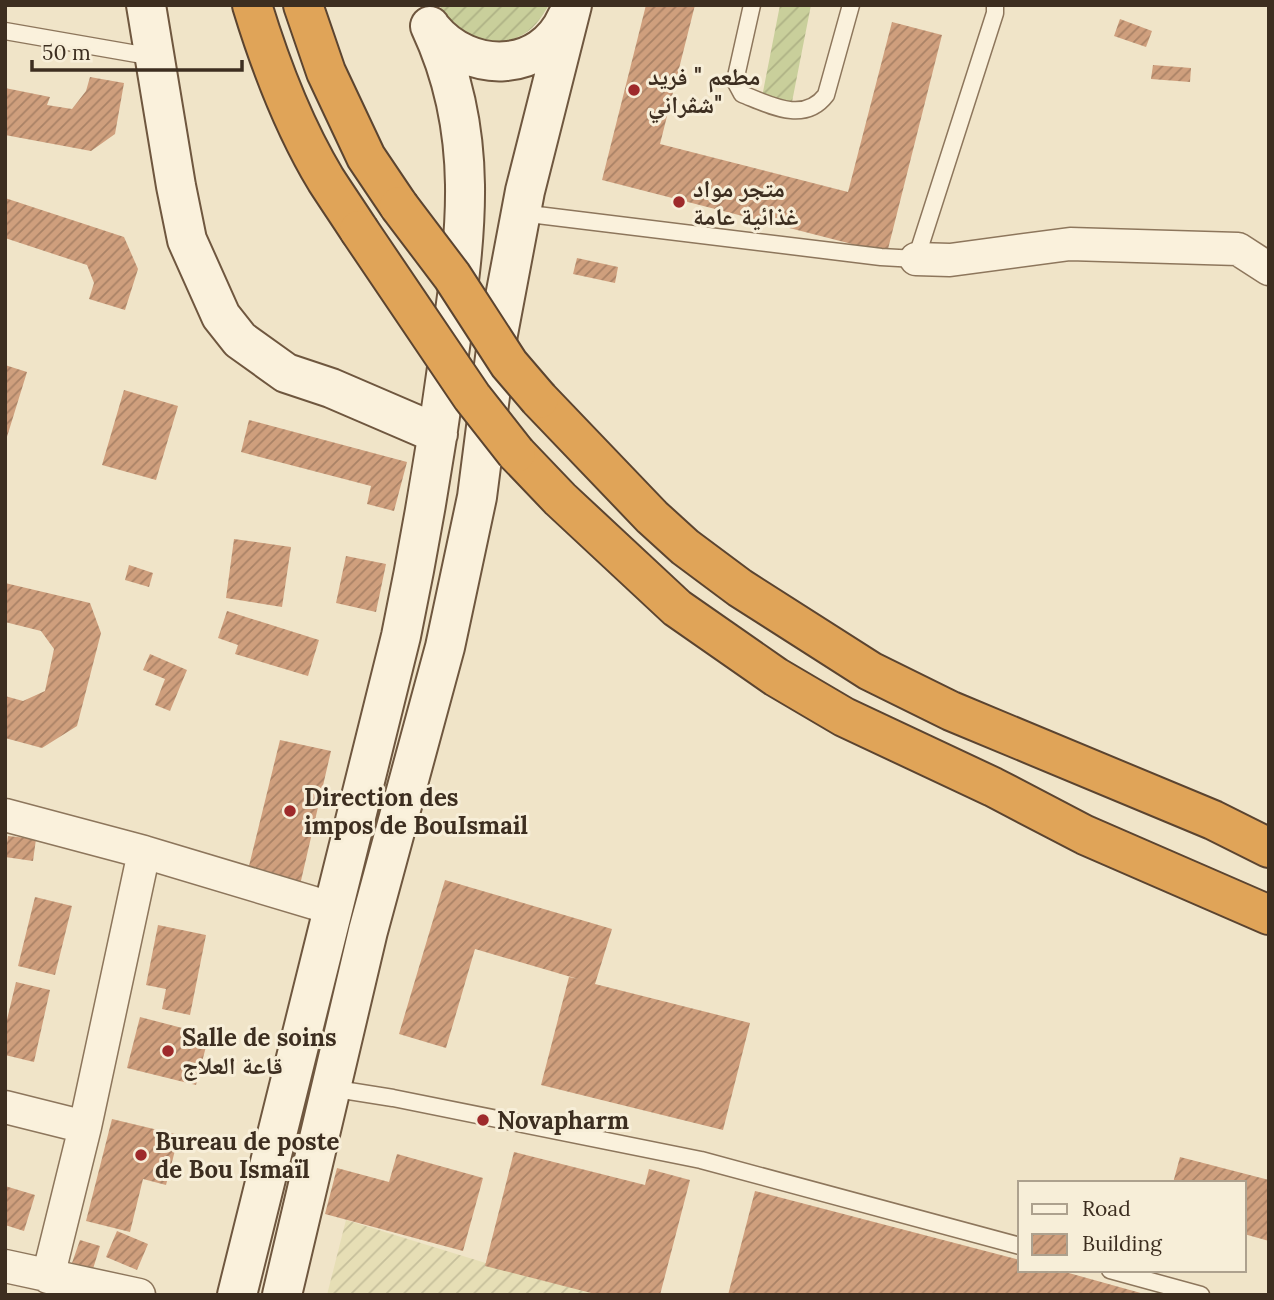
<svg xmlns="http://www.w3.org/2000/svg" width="1274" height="1300" font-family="Lora,'Noto Naskh Arabic',serif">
<defs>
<pattern id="farmland-furrows" width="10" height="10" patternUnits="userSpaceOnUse" patternTransform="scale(1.75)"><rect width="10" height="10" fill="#e6deb5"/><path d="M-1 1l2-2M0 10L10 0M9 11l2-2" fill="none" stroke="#c6bf9b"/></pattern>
<pattern id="garden-furrows" width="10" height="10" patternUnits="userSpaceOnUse" patternTransform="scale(1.75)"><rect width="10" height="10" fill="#c9cf9b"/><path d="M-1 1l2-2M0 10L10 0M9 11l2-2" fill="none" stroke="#aeb285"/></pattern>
<pattern id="building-hatch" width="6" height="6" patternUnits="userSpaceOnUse" patternTransform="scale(1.75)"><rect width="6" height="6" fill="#cf9f7d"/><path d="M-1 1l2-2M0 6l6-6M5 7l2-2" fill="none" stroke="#a98266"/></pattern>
</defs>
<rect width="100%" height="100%" fill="#f0e4c8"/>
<path fill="url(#farmland-furrows)" d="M346 1220 541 1280 602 1295H327Z"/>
<path fill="url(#garden-furrows)" d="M440 5H549C541 18 533 31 518 37 489 51 450 36 440 5Z
M780 5H811L792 102 762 97Z"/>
<path fill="url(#building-hatch)" d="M646 5H695L660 144 848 192 892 22 942 35 887 253 602 180Z
M1120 19 1152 31 1146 47 1114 36Z
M1153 65 1191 68 1190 82 1151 79Z
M90 77 124 83 115 134 91 151 5 135V88L50 97 47 105 72 109 86 91Z
M5 198 124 237 138 269 125 310 89 299 94 283 87 265 5 238Z
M577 258 618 267 615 283 573 274Z
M5 365 27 372 6 440H5Z
M124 390 178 406 156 480 102 465Z
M249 420 407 462 394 511 367 504 371 486 241 452Z
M234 539 291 547 282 607 226 598Z
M346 556 386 564 376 612 336 603Z
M129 565 153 573 149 587 125 580Z
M5 583 90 603 101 633 77 726 42 748 5 738V696L23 701 45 691 54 649 41 631 5 622Z
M227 611 319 640 308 676 235 654 238 645 218 638Z
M150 654 187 670 170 711 155 705 165 679 143 670Z
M280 740 331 751 300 885 248 870Z
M8 836 36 839 33 861 5 857Z
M445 880 612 929 595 984 750 1023 723 1130 541 1085 569 977 578 979 475 949 446 1048 399 1034Z
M35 897 72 906 55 975 18 966Z
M158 925 206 935 190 1015 162 1009 166 989 146 985Z
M16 982 50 990 34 1062 5 1055V1028Z
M140 1017 209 1035 196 1085 127 1068Z
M112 1119 179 1135 166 1185 143 1179 130 1232 86 1221Z
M514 1152 645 1185 649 1169 690 1180 660 1295H599L485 1266Z
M397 1154 483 1178 463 1251 325 1214 337 1168 389 1182Z
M1180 1157 1269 1180V1241L1244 1234V1183H1173Z
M5 1186 35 1195 24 1231 5 1225Z
M755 1191 1020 1260V1270H1058L1148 1295H728Z
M117 1231 148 1244 137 1270 106 1257Z
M80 1240 100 1246 93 1269 72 1263Z"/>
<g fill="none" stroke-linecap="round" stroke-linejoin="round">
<defs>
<path id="lane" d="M752 5 735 81 742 94C770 105 804 124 826 95L851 5
M5 31 154 57
M521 213 881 257 916 259 995 13V5
M330 1088 393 1098 701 1160 1020 1246
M1110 1270 1201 1295"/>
<path id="street" d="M916 259 950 260 1070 244 1238 249 1269 269
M5 815 144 852 334 909
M5 1107 85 1127
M5 1266 139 1295
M48 1277 85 1127 144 852"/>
<path id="secondary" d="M146 5 176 186 187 240 221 316 240 340 286 373 331 388 438 434
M432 29C469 74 542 74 567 17
M237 1295 401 636C419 549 434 463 446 375 463 253 485 143 430 26
M282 1295 368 931 445 647 477 497 498 334 525 191 572 5"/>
<path id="highway" d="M252 5C270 64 294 127 326 180 337 197 348 213 359 230
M303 5 326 72 366 157 399 206
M539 399 652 517 685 547 740 588 870 671 951 711 1213 820 1269 848
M516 453 560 499 677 608 776 677 844 717 993 787 1085 835 1269 915"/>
</defs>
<use href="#lane" stroke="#8d765c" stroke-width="19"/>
<use href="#street" stroke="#8d765c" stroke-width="35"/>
<use href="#secondary" stroke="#6f573f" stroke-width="42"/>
<use href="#highway" stroke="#5b4430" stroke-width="42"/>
<use href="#lane" stroke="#faf1dc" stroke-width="16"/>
<use href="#street" stroke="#faf1dc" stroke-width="32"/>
<use href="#secondary" stroke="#faf1dc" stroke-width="38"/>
<use href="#highway" stroke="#e0a458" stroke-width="38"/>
<defs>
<path id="highway-bridge" d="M399 206 452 276 509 364 539 399
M359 230 472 397 516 453"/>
</defs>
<use href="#highway-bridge" stroke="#5b4430" stroke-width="42" stroke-linecap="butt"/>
<use href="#highway-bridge" stroke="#e0a458" stroke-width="38"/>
</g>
<g fill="#9e2a2b" stroke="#f7eed8" stroke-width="2.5">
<circle cx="634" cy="90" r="7"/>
<circle cx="679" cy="202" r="7"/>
<circle cx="290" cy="811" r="7"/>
<circle cx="168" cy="1051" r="7"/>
<circle cx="483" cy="1120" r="7"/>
<circle cx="141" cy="1155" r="7"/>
</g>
<g text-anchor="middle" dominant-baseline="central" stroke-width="6" stroke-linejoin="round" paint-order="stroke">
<g font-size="24" font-weight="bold" fill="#3d2e20" stroke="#f7eed8" text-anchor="start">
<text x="648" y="76">مطعم " فريد<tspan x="648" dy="28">شڨراني"</tspan></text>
<text x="693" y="188">متجر مواد<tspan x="693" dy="28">غذائية عامة</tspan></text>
<text x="304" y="797">Direction des<tspan x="304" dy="28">impos de BouIsmail</tspan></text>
<text x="182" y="1037">Salle de soins<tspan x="182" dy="28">قاعة العلاج</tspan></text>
<text x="497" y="1120">Novapharm</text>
<text x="155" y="1141">Bureau de poste<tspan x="155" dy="28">de Bou Ismaïl</tspan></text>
</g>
</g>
<rect width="1274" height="1300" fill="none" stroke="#3d2e20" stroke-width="14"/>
<rect x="1018" y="1181" width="228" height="91" fill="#f7eed8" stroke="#ada18e" stroke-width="2"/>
<rect x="1032" y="1204" width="35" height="10" fill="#faf1dc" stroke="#ada18e" stroke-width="2"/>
<text x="1082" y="1216" font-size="21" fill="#3d2e20">Road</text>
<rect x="1032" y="1234" width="35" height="21" fill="url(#building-hatch)" stroke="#ada18e" stroke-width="2"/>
<text x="1082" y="1251" font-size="21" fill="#3d2e20">Building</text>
<path d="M32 60v10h210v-10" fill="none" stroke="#3d2e20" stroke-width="3.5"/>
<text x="42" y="60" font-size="21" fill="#3d2e20" stroke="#f7eed8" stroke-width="5" paint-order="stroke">50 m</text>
</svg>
